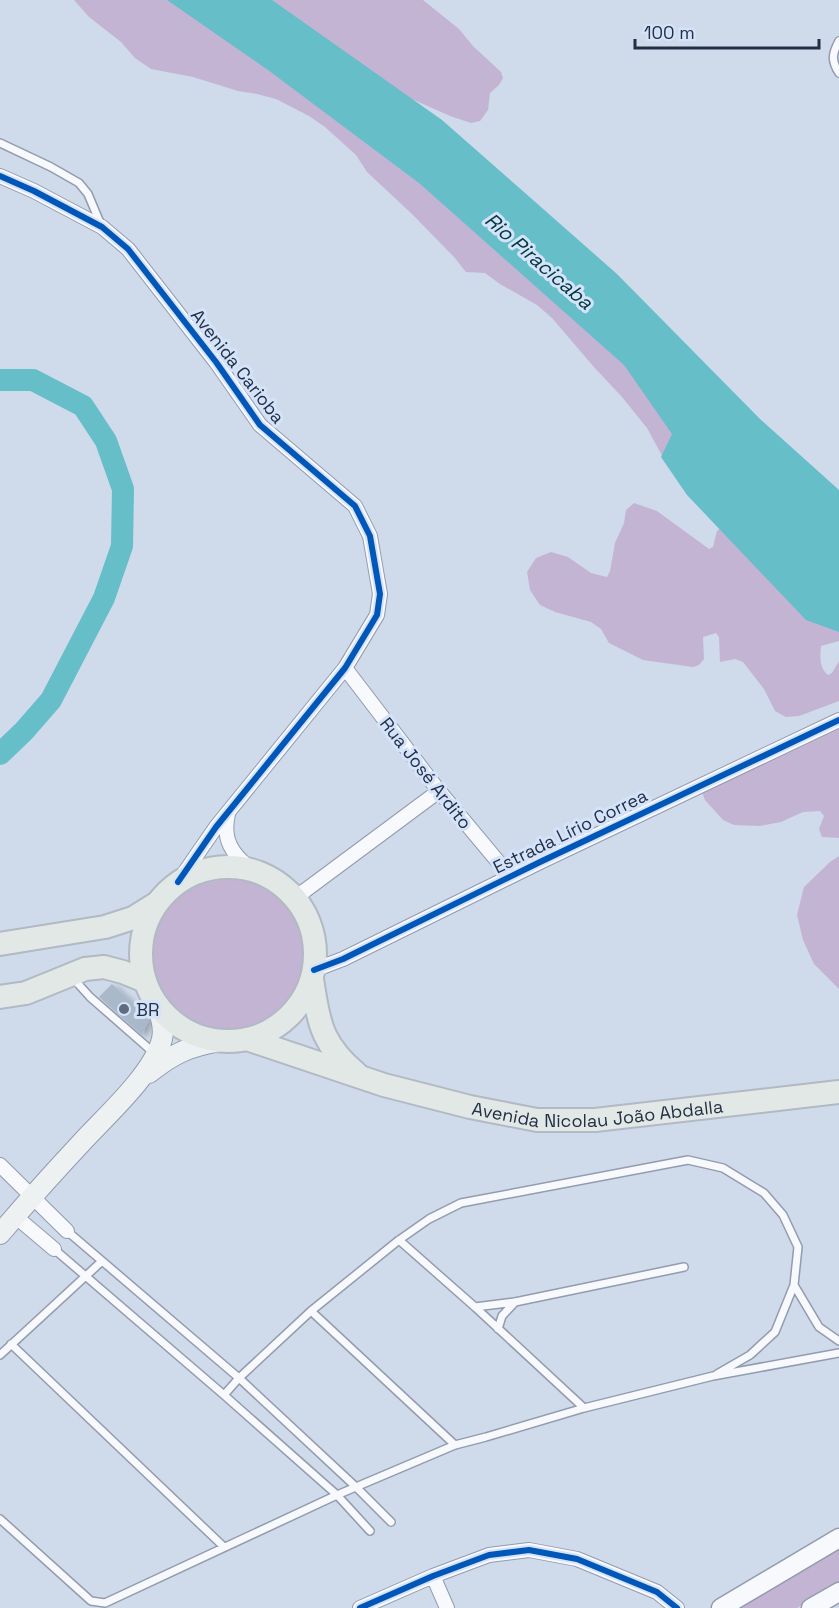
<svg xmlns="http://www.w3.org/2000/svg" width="839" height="1608" font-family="'Space Grotesk',sans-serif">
<defs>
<filter id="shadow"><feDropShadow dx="4.5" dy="2.5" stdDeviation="3" flood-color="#0004"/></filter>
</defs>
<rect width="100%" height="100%" fill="#cfdaeb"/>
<path fill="#c3b4d4" d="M74 0H182L500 231 706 452 665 461 647 428 622 397 593 366 552 318 537 305 500 284 485 273 466 272 454 257 412 214 367 172 356 155 325 127 309 116 276 99 257 94 238 91 193 77 151 69 135 58 121 42 89 17Z
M255 0H423L459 29 473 46 501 72 503 78 499 85 490 93 488 110 480 121 471 123 450 116 414 100 384 92Z
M634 503 657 511 709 549 713 547 717 531 724 525 839 596V641L821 646C820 656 819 668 828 675L832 673 839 661V701L799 716 786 717 775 711 764 689 743 662 735 659 720 662 719 637 716 633 703 637 704 659 699 665 693 667 643 660 609 643 601 629 591 622 555 612 540 605 530 590 527 572 536 558 551 552 568 557 591 573 607 577 610 571 615 543 624 523 626 510Z
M839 728V838L822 837 819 829 824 816 820 811 803 812 781 822 760 826 734 825 723 820 705 800 701 789 784 742Z
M839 856V989L814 964 803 940 797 915 804 887 830 862Z
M152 954a76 76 0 1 1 152 0a76 76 0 1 1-152 0Z
M839 1549V1584L797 1608H737Z"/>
<path fill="#65bec8" d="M167 0H272L442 120 617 274 760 419 839 490V632L806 620 687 495 661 457 672 434 624 365 419 183 268 70Z"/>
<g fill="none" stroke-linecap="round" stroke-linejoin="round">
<path stroke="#65bec8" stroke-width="22" d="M0 380H33L83 406 106 441 123 489 122 546 104 598 51 700 24 731 0 754"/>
</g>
<path fill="#a9b9c9" filter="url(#shadow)" d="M112 984 149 1019 142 1035 99 997Z"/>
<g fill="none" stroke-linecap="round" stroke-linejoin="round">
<defs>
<path id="service" d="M839 41C832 54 831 60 839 73
M0 143 51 167 79 183 88 194 101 225
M72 977 90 997 154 1053
M67 1231 239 1378 356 1487 391 1522
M399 1240 475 1307 584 1408
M54 1249 224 1395 337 1495 370 1531
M794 1285 819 1327 839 1341
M475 1307 515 1302 684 1267
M311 1311 455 1445
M498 1329 502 1316 515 1302
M11 1344 224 1547
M0 1355 101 1262
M224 1395 239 1378 311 1311 399 1240 429 1219 461 1203 688 1160 723 1168 764 1193 783 1215 798 1247 794 1285 775 1332 750 1355 717 1374
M0 1519 91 1601 105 1603 337 1495 455 1445 486 1437 584 1408 713 1376 839 1353"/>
<path id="minor" d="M0 176 34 191 102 227 128 249 216 362 260 425 355 506 370 536 380 594 377 615 345 668 216 827 178 882
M345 668 439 791 510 876
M228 814C222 840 232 854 252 870
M295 898 439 791
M314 970 343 959 540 862 839 720
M0 1165 67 1231
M15 1216 54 1249
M433 1576 447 1608
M360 1608 433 1576 489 1555 529 1550 577 1559 657 1592 677 1608"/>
<path id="tertiary" d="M721 1608 839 1538
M811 1608 839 1592"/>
<path id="secondary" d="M149 1073C174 1053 188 1047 220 1041
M0 1234C27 1202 55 1171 83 1141 107 1115 154 1073 162 1039 165 1025 159 1012 154 999"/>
<g id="primary">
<circle cx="228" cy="954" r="87"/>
<path d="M0 944 105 927 133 918 157 903"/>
<path d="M312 979C315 997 317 1018 325 1035 332 1050 344 1063 356 1073"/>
<path d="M0 997 26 993 85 969 104 967 123 972 145 981"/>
<path id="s1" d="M247 1039 384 1085 470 1107 537 1120H595L839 1092"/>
</g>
</defs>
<use href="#service" stroke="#929cae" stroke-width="10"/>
<use href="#minor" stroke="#929cae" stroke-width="16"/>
<use href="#tertiary" stroke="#929cae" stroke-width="21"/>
<use href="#secondary" stroke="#929cae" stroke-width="22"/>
<use href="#primary" stroke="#b1b9c4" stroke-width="26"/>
<use href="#service" stroke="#f8f9fc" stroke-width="7"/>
<use href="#minor" stroke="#f8f9fc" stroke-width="14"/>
<use href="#tertiary" stroke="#f8f9fc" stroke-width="18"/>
<use href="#secondary" stroke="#edf1f1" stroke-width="20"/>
<use href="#primary" stroke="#e2e8e5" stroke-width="22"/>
<defs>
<path id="cycleway" d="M0 176 34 191 102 227 128 249 216 362 260 425 355 506 370 536 380 594 377 615 345 668 216 827 178 882
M314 970 343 959 540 862 839 720
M360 1608 433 1576 489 1555 529 1550 577 1559 657 1592 677 1608"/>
</defs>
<use href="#cycleway" stroke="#d5e3fa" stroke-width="10"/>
<use href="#cycleway" stroke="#0057b8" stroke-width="6"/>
</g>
<circle fill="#5f6b7f" stroke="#d5e3fa" stroke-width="2" cx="124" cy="1009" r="6"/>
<g text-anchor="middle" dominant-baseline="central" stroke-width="6" stroke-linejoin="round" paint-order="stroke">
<g font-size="18" fill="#222f45" stroke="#d5e3fa">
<text transform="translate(238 366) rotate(52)">Avenida Carioba</text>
<text transform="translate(426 773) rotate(52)">Rua José Ardito</text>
<text transform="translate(570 831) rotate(-26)">Estrada Lírio Correa</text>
<text stroke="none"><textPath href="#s1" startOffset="362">Avenida Nicolau João Abdalla</textPath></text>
</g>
<g font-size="18" fill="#222f45" stroke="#d5e3fa" text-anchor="start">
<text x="136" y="1009">BR</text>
</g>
<g font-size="20" font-style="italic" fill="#00383b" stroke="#d5e3fa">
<text transform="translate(539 261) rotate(41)">Rio Piracicaba</text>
</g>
</g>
<path d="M635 39v9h184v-9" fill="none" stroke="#222f45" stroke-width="3"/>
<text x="644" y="39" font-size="18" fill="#222f45" stroke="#d5e3fa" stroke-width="4.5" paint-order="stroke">100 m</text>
</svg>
